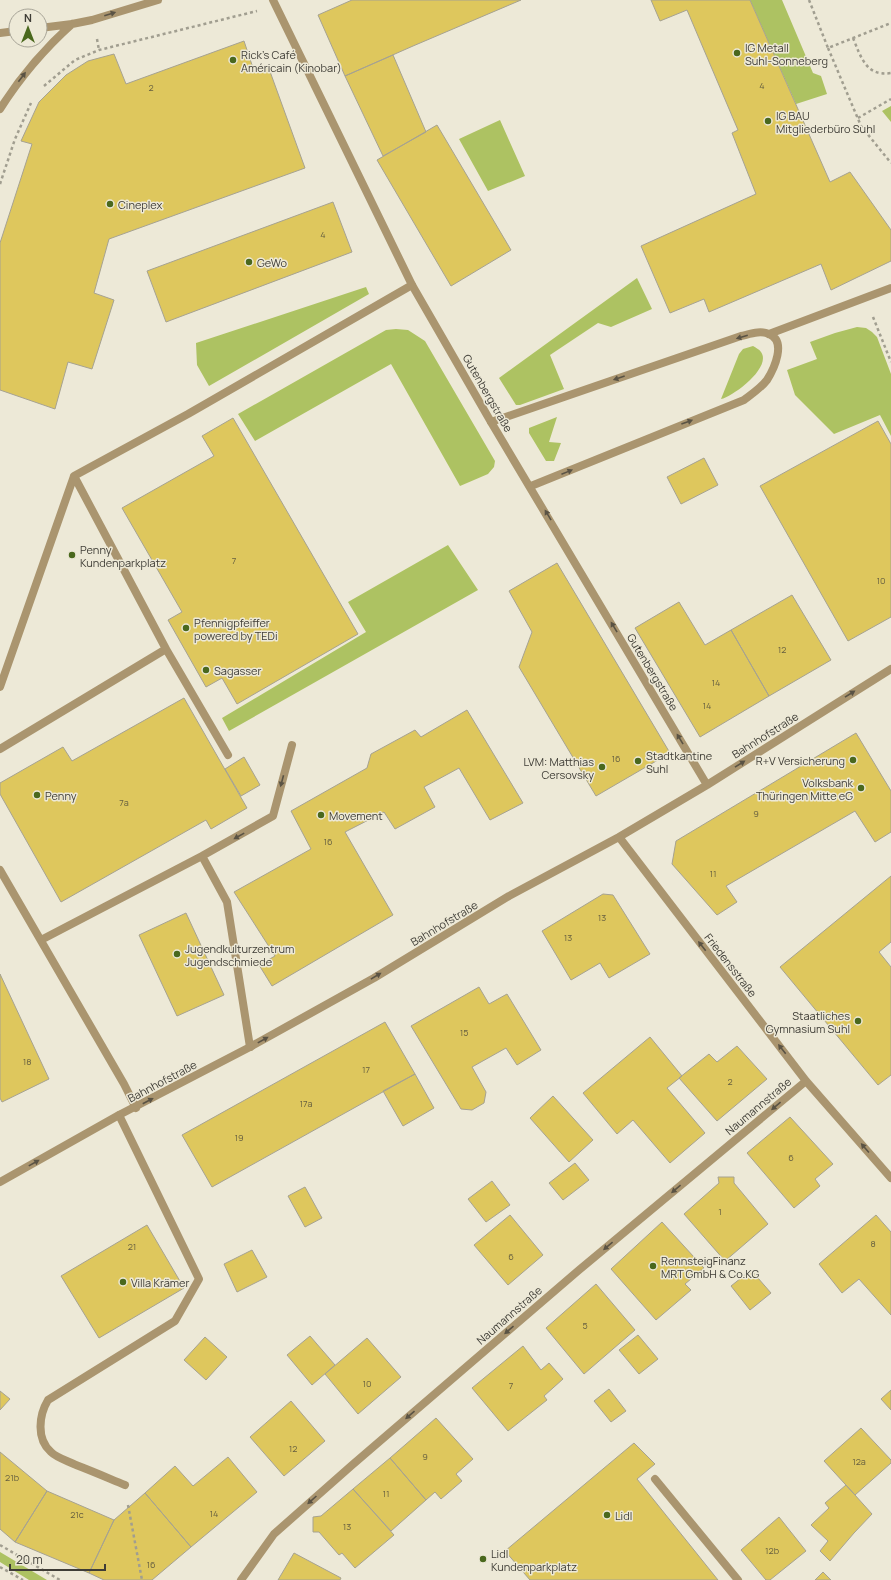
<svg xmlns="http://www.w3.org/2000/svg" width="891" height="1580" font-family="Manrope,sans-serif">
<rect width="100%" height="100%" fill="#ede9d7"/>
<path fill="#adc262" d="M750 0H782L813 73 821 76 827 94 796 104Z
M891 106V122L882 111Z
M500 120 525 176 488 191 459 139Z
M637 278 652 309 611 327 598 323 550 355 564 389 520 405H516L499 378Z
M366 287 369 294 209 386 197 365 196 343Z
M857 327 866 328 872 332 877 337 891 374V436L880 415 834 434 795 395 787 370 817 359 810 342 835 333Z
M396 329 408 330 425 341 495 461 494 467 488 474 460 486 391 364 255 441 238 414 386 330Z
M753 346C756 348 759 349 761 352 772 367 734 396 721 399L739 354 743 349Z
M557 417 549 442 561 443 554 461H546L529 433V428Z
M448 545 478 590 229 731 222 718 366 632 348 602Z
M0 1552 47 1580H29L0 1562Z"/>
<path fill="#dec75d" stroke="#a6a291" d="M352 0H521L413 46 345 76 318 15Z
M651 0H750L830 182 850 172 891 230V261L831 290 821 264 709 312 704 299 670 313 641 246 756 194 732 133 738 130 687 10 660 21Z
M244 41 254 71 268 66 305 168 109 239 94 293 114 300 92 369 68 362 55 409 0 390V243L32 144 21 141 39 102 66 75 88 61 114 54 126 84Z
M393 55 426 132 383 156 345 76Z
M437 125 511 250 451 286 377 160Z
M333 202 352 252 166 322 147 271Z
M233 418 358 634 237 704 222 678 206 687 168 620 182 612 122 508 214 456 202 436Z
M878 421 891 444V617L848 641 760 486Z
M704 458 718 485 681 504 667 477Z
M557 563 670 753 596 796 519 667 532 632 509 591Z
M792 595 831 660 769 696 731 630Z
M679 602 705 645 731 630 769 696 700 737 635 628Z
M184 698 247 808 211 829 206 820 61 902 0 794V783L63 747 72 761Z
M467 710 523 803 490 820 459 768 424 787 435 807 395 829 384 812 345 832 393 915 272 986 259 965 275 956 234 892 311 849 291 811 367 768 371 754 415 730 421 737Z
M856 733 891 791V832L875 842 855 811 726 886 737 902 717 915 672 864 676 841Z
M244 757 260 785 241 796 225 769Z
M891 876V942L879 952 891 967V1075L878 1085 780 967Z
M603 894 613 895 650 954 609 978 600 963 571 980 542 931Z
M186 913 224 995 177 1016 139 935Z
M0 974 49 1079 2 1102 0 1098Z
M479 987 489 1004 507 994 541 1050 517 1065 506 1048 472 1067 486 1092 484 1103 472 1110 461 1109 411 1026Z
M385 1022 415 1074 212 1187 182 1135Z
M650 1037 682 1076 667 1088 705 1133 670 1163 633 1120 617 1134 583 1093Z
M737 1046 767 1079 717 1121 679 1078 709 1054 717 1062Z
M415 1074 434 1108 403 1126 383 1091Z
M553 1096 593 1140 569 1162 530 1118Z
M790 1117 833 1164 815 1179 820 1186 794 1208 747 1153Z
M575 1163 589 1180 563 1200 549 1183Z
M718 1177H734V1183L768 1224 725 1261 684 1214 719 1183Z
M492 1181 510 1205 486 1222 468 1199Z
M305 1187 322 1218 305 1227 288 1196Z
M510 1215 543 1255 508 1285 474 1245Z
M876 1215 891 1232V1315L859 1279 842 1293 819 1264Z
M662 1222 704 1268 685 1284 691 1290 656 1320 611 1269Z
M147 1225 184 1288 99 1338 61 1276Z
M252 1250 267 1277 237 1292 224 1264Z
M751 1270 771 1293 750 1310 731 1286Z
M596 1284 635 1330 584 1374 546 1328Z
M638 1335 658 1359 639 1374 619 1350Z
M310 1336 335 1365 312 1385 287 1355Z
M205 1337 227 1357 206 1380 184 1360Z
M367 1338 401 1377 358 1414 325 1374Z
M523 1346 541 1370 549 1363 563 1379 544 1396 547 1400 508 1431 472 1388Z
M609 1389 626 1411 611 1422 594 1401Z
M891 1390V1410L881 1399Z
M0 1391 10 1399 0 1410Z
M291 1401 325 1441 284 1476 250 1437Z
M436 1418 473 1459 456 1474 462 1481 441 1499 435 1492 426 1500 390 1458Z
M861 1428 891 1460V1463L855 1495 824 1461Z
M634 1443 655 1464 637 1479 718 1580H530L505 1551Z
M0 1452 47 1491 15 1542 0 1529Z
M228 1457 257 1492 191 1547 145 1493 175 1466 193 1486Z
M390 1458 426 1500 391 1531 353 1489Z
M846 1485 872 1514 854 1533 830 1561 820 1551 828 1541 811 1525 829 1508 825 1503Z
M353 1489 394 1535 355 1568 342 1553 339 1555 319 1532H313V1517L321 1516Z
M47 1491 114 1520 89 1573 15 1542Z
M145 1493 191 1547 152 1580H104L89 1573 114 1520Z
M779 1517 806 1551 770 1580H766L741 1550Z
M294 1553 341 1578 340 1580H278Z
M823 1572 831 1580H815Z"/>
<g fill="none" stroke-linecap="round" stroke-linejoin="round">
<path stroke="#a19e90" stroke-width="2.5" stroke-dasharray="3 3" stroke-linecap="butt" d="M809 0 828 48 891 23
M853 38C861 57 866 77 891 73
M97 39 99 50
M828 48 861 126 891 163
M44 86 75 60 99 50 257 11
M858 118 891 99
M0 184 15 139 31 103
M873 317 891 362
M128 1505 142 1580
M0 1545 60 1580
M0 1567 23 1580"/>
<path stroke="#aa956f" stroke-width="8" d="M769 334 891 288
M491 422 741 336C750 334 760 330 769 334 787 341 774 369 767 380 761 388 752 394 744 400L531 486
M166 649 228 755
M0 687 74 476 188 414 412 285
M0 749 166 649 74 476
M202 856 227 902 250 1047
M0 870 124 1084 136 1108
M41 940 202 856 273 816 292 745
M119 1115 199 1279 175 1321 48 1400C39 1415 36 1439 51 1452 57 1458 68 1461 76 1465 92 1471 108 1478 125 1485
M655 1479 738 1580"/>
<path stroke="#aa956f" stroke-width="8" d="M273 0 412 285 491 422 707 785
M40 28 72 24 92 20 158 0
M0 33 16 31
M0 109C21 76 43 50 72 24
M619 837 806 1081 891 1178
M0 1182 119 1115 250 1047 374 978 509 896 619 837 707 785 891 669
M241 1580 274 1534 351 1466 579 1270 806 1081"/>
</g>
<defs><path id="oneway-solid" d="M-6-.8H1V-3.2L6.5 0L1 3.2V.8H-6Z"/></defs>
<g fill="#5a5344">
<use href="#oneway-solid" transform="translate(110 14) rotate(-17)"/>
<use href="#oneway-solid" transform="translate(22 77) rotate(-53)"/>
<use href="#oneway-solid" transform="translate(742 337) rotate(164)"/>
<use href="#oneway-solid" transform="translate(619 378) rotate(161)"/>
<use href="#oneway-solid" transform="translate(687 422) rotate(-20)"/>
<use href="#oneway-solid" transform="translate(567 472) rotate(-22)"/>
<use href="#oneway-solid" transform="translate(548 515) rotate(-121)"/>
<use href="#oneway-solid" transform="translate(614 627) rotate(-121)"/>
<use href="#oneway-solid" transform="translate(850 694) rotate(-32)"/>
<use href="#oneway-solid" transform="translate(680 739) rotate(-121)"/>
<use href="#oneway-solid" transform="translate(740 764) rotate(-32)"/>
<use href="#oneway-solid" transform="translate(282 781) rotate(105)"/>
<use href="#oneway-solid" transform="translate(239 836) rotate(151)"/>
<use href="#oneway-solid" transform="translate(702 946) rotate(-128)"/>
<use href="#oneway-solid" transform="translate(376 976) rotate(-31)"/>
<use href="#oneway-solid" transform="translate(263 1040) rotate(-29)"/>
<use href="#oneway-solid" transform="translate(782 1049) rotate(-128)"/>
<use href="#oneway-solid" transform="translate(148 1101) rotate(-28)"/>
<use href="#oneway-solid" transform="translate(776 1106) rotate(140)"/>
<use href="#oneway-solid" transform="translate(865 1148) rotate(-131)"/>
<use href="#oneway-solid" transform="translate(34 1163) rotate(-29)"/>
<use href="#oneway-solid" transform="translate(676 1189) rotate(140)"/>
<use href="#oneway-solid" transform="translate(608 1246) rotate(140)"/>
<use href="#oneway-solid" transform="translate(509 1330) rotate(139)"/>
<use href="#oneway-solid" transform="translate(410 1415) rotate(139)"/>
<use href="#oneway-solid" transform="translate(312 1500) rotate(138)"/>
</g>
<g fill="#4a681d" stroke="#ede9d7" stroke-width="1.5">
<circle cx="737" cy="53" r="4"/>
<circle cx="233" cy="60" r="4"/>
<circle cx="768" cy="121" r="4"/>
<circle cx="110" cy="204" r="4"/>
<circle cx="249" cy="262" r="4"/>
<circle cx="72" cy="555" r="4"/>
<circle cx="186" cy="628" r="4"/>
<circle cx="206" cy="670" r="4"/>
<circle cx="853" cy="760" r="4"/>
<circle cx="638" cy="761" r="4"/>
<circle cx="602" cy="767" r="4"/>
<circle cx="861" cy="788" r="4"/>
<circle cx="37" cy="795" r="4"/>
<circle cx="321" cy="815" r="4"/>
<circle cx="177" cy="954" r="4"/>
<circle cx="858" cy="1021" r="4"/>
<circle cx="653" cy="1266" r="4"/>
<circle cx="123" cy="1282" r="4"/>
<circle cx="607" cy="1515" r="4"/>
<circle cx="483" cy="1559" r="4"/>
</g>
<g text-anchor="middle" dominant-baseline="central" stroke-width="3" stroke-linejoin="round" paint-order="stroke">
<g font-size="9" fill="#676040">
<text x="762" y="85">4</text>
<text x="151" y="87">2</text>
<text x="323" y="234">4</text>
<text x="234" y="560">7</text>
<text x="881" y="580">10</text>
<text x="782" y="649">12</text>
<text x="716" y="682">14</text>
<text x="707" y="705">14</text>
<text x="616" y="758">16</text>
<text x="124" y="802">7a</text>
<text x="756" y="813">9</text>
<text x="328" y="841">16</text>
<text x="713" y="873">11</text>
<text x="602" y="917">13</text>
<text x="568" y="937">13</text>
<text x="464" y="1032">15</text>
<text x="27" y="1061">18</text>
<text x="366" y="1069">17</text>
<text x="730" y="1081">2</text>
<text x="306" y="1103">17a</text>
<text x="239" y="1137">19</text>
<text x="791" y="1157">6</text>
<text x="720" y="1211">1</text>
<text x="873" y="1243">8</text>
<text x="132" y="1246">21</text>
<text x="511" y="1256">6</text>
<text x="585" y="1325">5</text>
<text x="367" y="1383">10</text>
<text x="511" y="1385">7</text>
<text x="293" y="1448">12</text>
<text x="425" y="1456">9</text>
<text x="859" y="1461">12a</text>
<text x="12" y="1477">21b</text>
<text x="386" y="1493">11</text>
<text x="214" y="1513">14</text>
<text x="77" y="1514">21c</text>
<text x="347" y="1526">13</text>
<text x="772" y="1550">12b</text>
<text x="151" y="1564">16</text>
</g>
<g font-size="11" fill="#3f3d36" stroke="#ede9d7" text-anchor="start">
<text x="745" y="47">IG Metall<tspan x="745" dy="13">Suhl-Sonneberg</tspan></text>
<text x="241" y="54">Rick's Café<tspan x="241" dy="13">Américain (Kinobar)</tspan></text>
<text x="776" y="115">IG BAU<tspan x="776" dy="13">Mitgliederbüro Suhl</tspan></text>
<text x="118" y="204">Cineplex</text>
<text x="257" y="262">GeWo</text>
<text x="80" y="549">Penny<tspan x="80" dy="13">Kundenparkplatz</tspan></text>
<text x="194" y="622">Pfennigpfeiffer<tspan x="194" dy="13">powered by TEDi</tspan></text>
<text x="214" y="670">Sagasser</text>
<text x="646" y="755">Stadtkantine<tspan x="646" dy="13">Suhl</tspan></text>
<text x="845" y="760" text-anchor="end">R+V Versicherung</text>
<text x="594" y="761" text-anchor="end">LVM: Matthias<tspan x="594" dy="13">Cersovsky</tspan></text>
<text x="853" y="782" text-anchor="end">Volksbank<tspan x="853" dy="13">Thüringen Mitte eG</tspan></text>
<text x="45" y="795">Penny</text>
<text x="329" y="815">Movement</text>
<text x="185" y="948">Jugendkulturzentrum<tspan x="185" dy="13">Jugendschmiede</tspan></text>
<text x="850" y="1015" text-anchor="end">Staatliches<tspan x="850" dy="13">Gymnasium Suhl</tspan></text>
<text x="661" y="1260">RennsteigFinanz<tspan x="661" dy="13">MRT GmbH &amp; Co.KG</tspan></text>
<text x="131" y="1282">Villa Krämer</text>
<text x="615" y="1515">Lidl</text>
<text x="491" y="1553">Lidl<tspan x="491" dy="13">Kundenparkplatz</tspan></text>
</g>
<g font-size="11" fill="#3f3d36" stroke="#ede9d7">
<text transform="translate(488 393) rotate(60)">Gutenbergstraße</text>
<text transform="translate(653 672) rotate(59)">Gutenbergstraße</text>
<text transform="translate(765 735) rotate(-32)">Bahnhofstraße</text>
<text transform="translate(444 923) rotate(-31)">Bahnhofstraße</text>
<text transform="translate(731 965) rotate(52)">Friedensstraße</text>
<text transform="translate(162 1081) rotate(-28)">Bahnhofstraße</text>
<text transform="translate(758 1106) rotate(-40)">Naumannstraße</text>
<text transform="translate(509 1315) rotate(-41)">Naumannstraße</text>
</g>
</g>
<g transform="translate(28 28)"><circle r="19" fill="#ede9d7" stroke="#a7a497"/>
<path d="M0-3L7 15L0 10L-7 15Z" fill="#4a681d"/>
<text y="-6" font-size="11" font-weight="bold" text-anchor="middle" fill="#3f3d36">N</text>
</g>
<path d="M10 1564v6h95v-6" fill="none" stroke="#3f3d36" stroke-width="2"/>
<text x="16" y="1564" font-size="12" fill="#3f3d36" stroke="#ede9d7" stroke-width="3" paint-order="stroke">20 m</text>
</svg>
